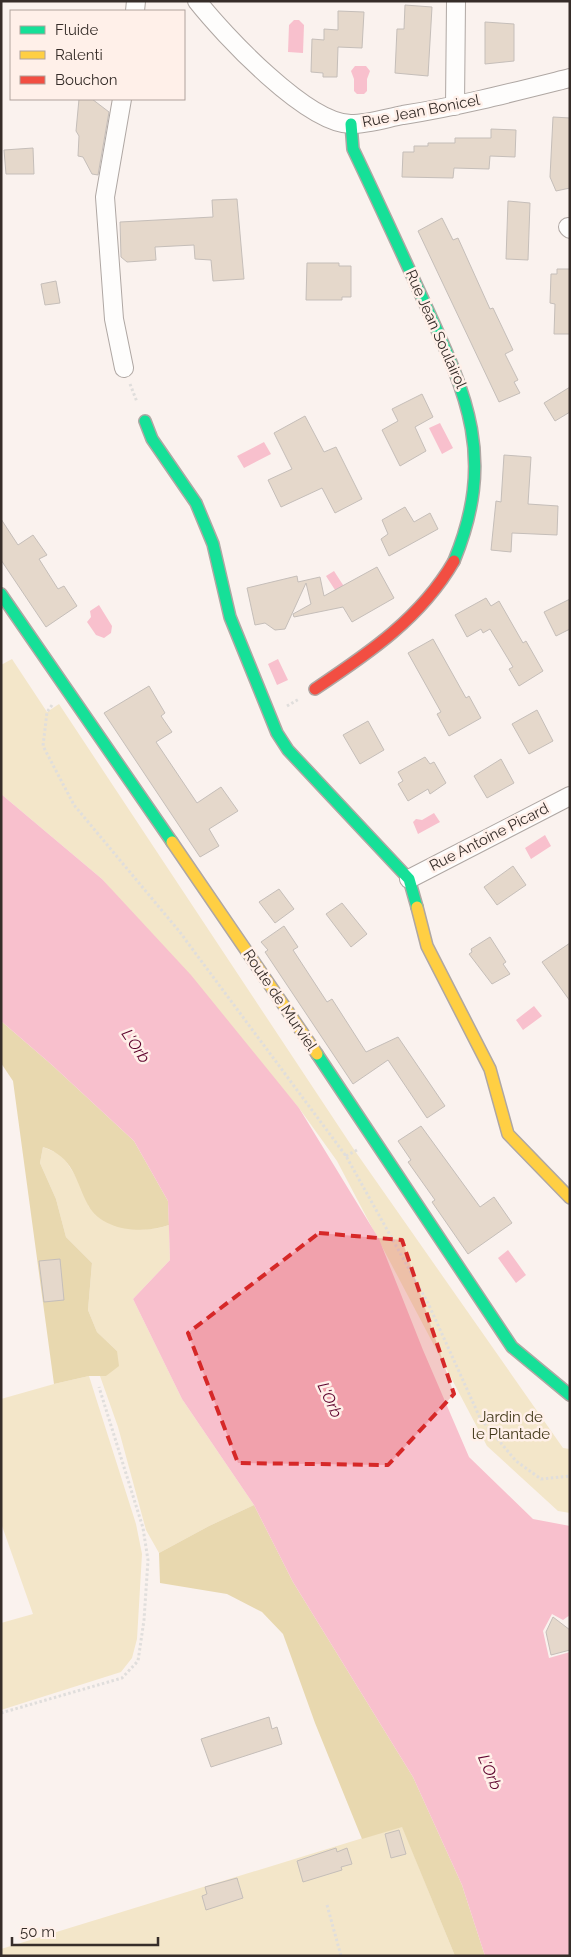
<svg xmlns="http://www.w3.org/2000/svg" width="571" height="1957" font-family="Raleway,sans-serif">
<rect width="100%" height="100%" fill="#faf2ee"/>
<path fill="#f3e6c9" d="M12 659 47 712 59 704 355 1151 563 1448 570 1449V1513L558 1511 487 1446 337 1161 299 1108 102 879 1 794V665Z
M43 1147 62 1155 80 1183 89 1207C118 1222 135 1237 169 1225L170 1260 133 1299 182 1399 254 1505 209 1526 159 1553 146 1530 118 1427 100 1376H106L117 1351 97 1332 88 1310 92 1263 66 1237 56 1199 40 1163Z
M89 1376 136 1524 142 1554 137 1639 132 1658 121 1672 1 1710V1623L33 1614 1 1523V1399L54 1384Z
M402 1826 455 1956H1V1949Z"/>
<path fill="#e8d8af" d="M1 1021 52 1065 134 1141 168 1201 169 1225C144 1234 103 1232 88 1205 75 1180 74 1157 43 1147L40 1163 56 1199 66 1237 92 1263 88 1310 97 1332 117 1351 119 1366 106 1376H89L54 1384 13 1081 1 1063Z
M254 1505 293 1582 413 1777 462 1885 485 1956H455L402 1827 362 1839 315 1723 283 1634 262 1612 227 1594 160 1583 159 1553 209 1526Z"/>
<path fill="#f8c0cd" d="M294 20H299L304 25 303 53 288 52 289 25Z
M355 66H366L370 71 367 79V91L364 94H357L354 91V79L351 71Z
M440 423 453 448 442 454 429 428Z
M264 442 271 454 244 468 237 456Z
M334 571 345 588 337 593 326 576Z
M99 605 112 626 111 633 104 638 96 635 87 622 91 617 90 611Z
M278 659 288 680 277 685 268 664Z
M1 794 102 879 191 975 299 1108 379 1239 423 1350 469 1457 533 1519 570 1526V1615L563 1620 552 1614 543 1631 549 1658 570 1652V1956H485L462 1885 413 1777 293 1582 254 1505 182 1399 133 1299 170 1260 168 1201 134 1141 52 1065 1 1021Z
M434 813 440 822 418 834 413 822 416 819 422 820Z
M545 835 551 846 531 859 525 848Z
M534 1006 542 1016 523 1030 516 1020Z
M508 1250 526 1275 516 1283 498 1258Z"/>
<path fill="#e5d8cb" stroke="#c5beb9" d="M405 5 432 7 428 76 395 73 397 29H404Z
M338 11 364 12 362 48 338 47 337 77H323V73L311 72 312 39 324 40V29L338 30Z
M485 22 514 24V61L485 64Z
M79 99H92L109 112 98 175 92 174 83 157 78 156 79 136 76 131Z
M553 117 570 118V188L556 191 550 177Z
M491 129 516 130 515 157 490 156 489 169 454 168 453 178 402 177 403 152H414V146H428V143H455V138H491Z
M33 148 34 174H6L4 150Z
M237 199 244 279 213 281 211 260 195 259 194 245 155 247 156 260 127 262 121 257 120 222 213 217 212 200Z
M508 201 530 203 528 260 506 259Z
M442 218 453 240 458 238 490 309 493 308 513 350 505 354 518 380 514 382 520 393 499 402 418 231Z
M307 263H339V266H351V297H342V300H306Z
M557 269H570V334H554L555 304 550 303 551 274H557Z
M56 281 60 303 45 305 41 284Z
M570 387V412L555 421 544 403Z
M422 394 433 417 415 427 426 451 400 466 382 430 398 421 392 409Z
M305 416 324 452 336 447 362 499 335 513 322 488 281 507 268 480 292 469 274 433Z
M504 455 531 457 528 504 558 506 557 535 512 533 511 552 491 550 496 501 501 502Z
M405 507 414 522 430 513 438 529 389 556 381 539 388 534 382 520Z
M1 519 18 545 33 535 47 555 39 559 58 589 64 586 77 606 46 627 1 560Z
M377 567 394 598 352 622 343 607 294 617 293 614 311 604 306 583 285 629 275 630 265 623 255 625 247 588 297 576 298 582 320 577 324 596Z
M486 598 491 606 499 601 523 643 526 641 543 671 519 686 509 669 513 667 490 629 483 633 481 629 467 637 455 615Z
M570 599V629L556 636 544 612Z
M433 639 466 698 469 696 481 718 449 736 437 714 441 712 408 653Z
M149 686 165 713 161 716 172 732 156 742 197 803 221 787 238 811 209 829 219 846 200 857 104 713Z
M537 710 553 741 529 754 512 724Z
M368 721 384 750 360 764 343 735Z
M425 757 430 764 434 762 446 783 430 794 428 789 408 801 398 784 403 781 398 772Z
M501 759 514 783 487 798 474 776Z
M513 866 526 885 497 905 484 887Z
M279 889 294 909 275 923 259 902Z
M342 903 367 934 351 947 326 914Z
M284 926 298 947 293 950 327 1002 332 999 366 1052 398 1037 445 1106 427 1118 388 1060 353 1084 265 952 268 950 261 942Z
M490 937 506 962 503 964 510 974 492 984 469 954 472 952 471 949Z
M570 943V1001L542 962Z
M421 1126 480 1207 494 1197 512 1223 468 1254 432 1202 435 1200 408 1162 411 1160 398 1141Z
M60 1259 64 1300 44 1302 39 1261Z
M553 1617 570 1630V1650L551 1655 546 1632Z
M269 1717 272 1729 277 1727 282 1744 211 1767 201 1739Z
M399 1830 406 1854 391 1858 385 1834Z
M336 1848 337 1852 347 1848 352 1864 341 1867 342 1870 303 1882 297 1861Z
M237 1878 243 1898 206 1910 202 1896 207 1894 205 1887Z"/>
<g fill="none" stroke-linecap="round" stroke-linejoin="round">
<defs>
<path id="street" d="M197 1C224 35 307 124 351 124 368 124 387 118 403 115 460 106 514 92 570 78
M135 11 136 1
M122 99 105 197 114 319 124 368
M455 106 456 1
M568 227 570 229
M409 879 570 796"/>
<path id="fast" d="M351 124 353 149C376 197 398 245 420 293 465 391 498 454 454 561
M145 421 152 439 196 503 213 544 230 617 277 733 288 750 409 879 417 907
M1 594 172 842
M317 1054 512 1347 570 1395"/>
<path id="slow" d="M172 842 317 1054
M417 907 427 946 490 1069 508 1134 570 1198"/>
<path id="jam" d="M315 689C369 653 421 618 454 561"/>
</defs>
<use href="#street" stroke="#afa7a3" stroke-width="20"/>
<use href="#fast" stroke="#afa7a3" stroke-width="14"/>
<use href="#slow" stroke="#afa7a3" stroke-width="14"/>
<use href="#jam" stroke="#afa7a3" stroke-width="14"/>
<path stroke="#e0dedc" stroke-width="3" stroke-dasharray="2.5 2.5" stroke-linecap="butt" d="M130 384 137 402
M52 705 47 712 43 746 74 805 179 931 346 1156 428 1303 480 1418 516 1461 541 1479 570 1476
M287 706 299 699
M346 1156 357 1150
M1 1713 122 1678 138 1661 144 1620 148 1560 143 1528 99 1387
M327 1905 341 1956"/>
<use href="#street" stroke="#fefdfc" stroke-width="18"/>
<use href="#fast" stroke="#16e098" stroke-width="11"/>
<use href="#slow" stroke="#ffcf43" stroke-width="11"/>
<use href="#jam" stroke="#f24e42" stroke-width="11"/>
</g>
<path fill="#d62828" fill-opacity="0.2" stroke="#d62828" stroke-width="4" stroke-dasharray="10 6" stroke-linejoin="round" d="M319 1233 402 1240 454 1394 388 1465 238 1463 188 1333Z"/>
<g text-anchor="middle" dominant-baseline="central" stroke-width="5" stroke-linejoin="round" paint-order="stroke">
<g font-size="15" fill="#362d29" stroke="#fff0e9">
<text transform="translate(421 111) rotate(-11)">Rue Jean Bonicel</text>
<text transform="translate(436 329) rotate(66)">Rue Jean Soulairol</text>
<text transform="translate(489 837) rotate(-27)">Rue Antoine Picard</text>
<text transform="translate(280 1000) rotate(56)">Route de Murviel</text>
</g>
<g font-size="15" fill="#413718" stroke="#fff0e9">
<text x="511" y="1417">Jardin de<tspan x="511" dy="17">le Plantade</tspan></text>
</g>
<g font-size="16" font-style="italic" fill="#5d022c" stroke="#fff0e9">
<text transform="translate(136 1046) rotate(56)">L'Orb</text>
<text transform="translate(330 1400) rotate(65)">L'Orb</text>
<text transform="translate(490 1772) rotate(67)">L'Orb</text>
</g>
</g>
<rect width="571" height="1957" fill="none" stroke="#362d29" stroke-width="5"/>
<rect x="10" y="10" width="175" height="90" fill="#fff0e9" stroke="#afa29c"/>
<rect x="20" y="26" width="25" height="8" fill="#16e098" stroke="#afa29c"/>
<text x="55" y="35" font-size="15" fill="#362d29">Fluide</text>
<rect x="20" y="51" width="25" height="8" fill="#ffcf43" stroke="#afa29c"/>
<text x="55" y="60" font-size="15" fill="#362d29">Ralenti</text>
<rect x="20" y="76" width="25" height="8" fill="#f24e42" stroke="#afa29c"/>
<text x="55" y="85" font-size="15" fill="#362d29">Bouchon</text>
<path d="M12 1937v8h146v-8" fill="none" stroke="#362d29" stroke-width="2.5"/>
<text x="20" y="1937" font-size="15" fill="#362d29" stroke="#fff0e9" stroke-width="4" paint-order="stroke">50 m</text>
</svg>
